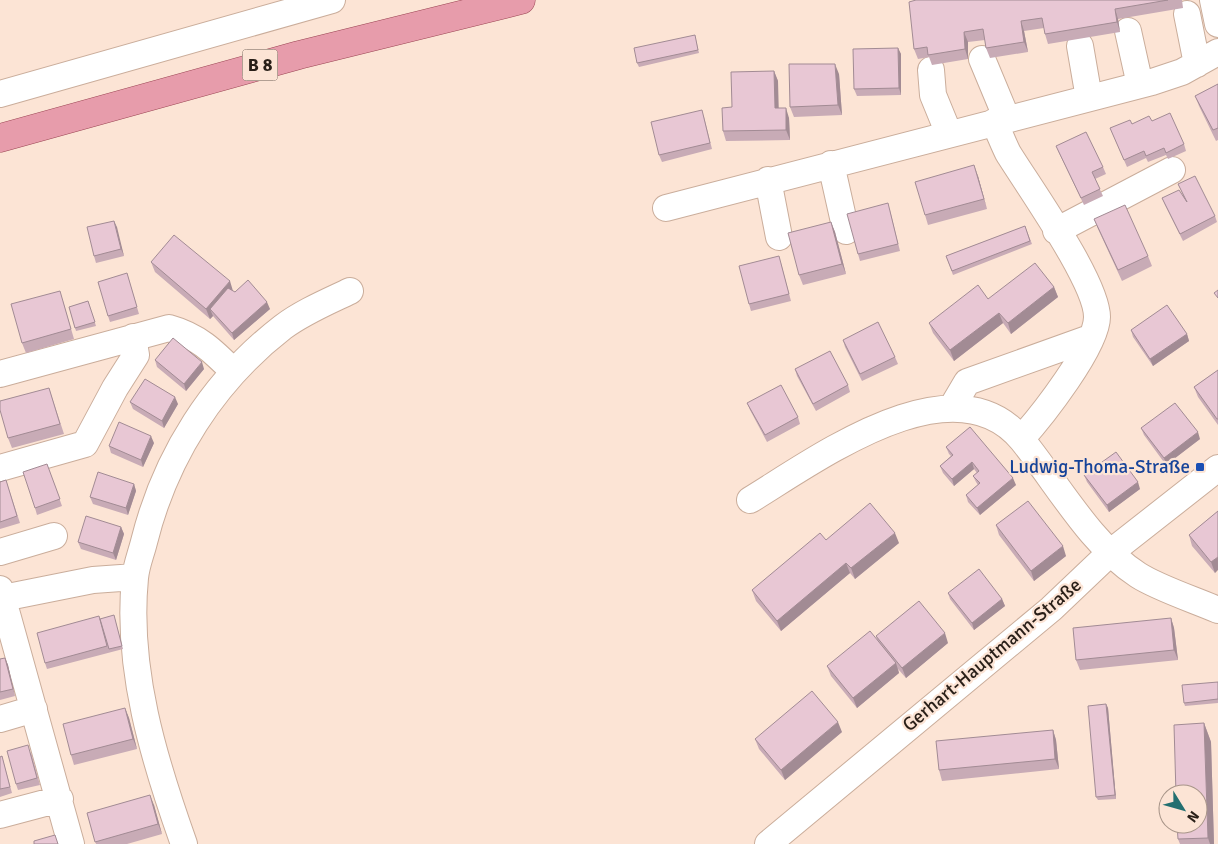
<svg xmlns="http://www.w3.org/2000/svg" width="1218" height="844" font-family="Signika,sans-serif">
<rect width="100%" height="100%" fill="#fce4d5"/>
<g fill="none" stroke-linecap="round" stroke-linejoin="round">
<defs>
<path id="minor" d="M1213 0 1218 24
M1187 14 1197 64
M1128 31 1140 85
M1080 46 1089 98
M982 59 1007 119
M931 70 933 95 949 134
M0 94 332 0
M994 122C999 132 1003 143 1008 153 1029 187 1097 282 1097 317 1097 346 1041 417 1021 439
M831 164 846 231
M768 180 779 237
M666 208 1152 82 1182 72 1218 52
M1056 231 1172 170
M0 374 169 328C198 336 213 351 234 372
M951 409 967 382 1090 338
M0 468 85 444 115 388 136 355 133 337
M750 500C816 460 954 357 1022 440 1057 483 1091 545 1138 575 1158 588 1195 600 1218 610
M0 552 54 536
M0 589 71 844
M3 598 93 580 135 577
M0 719 34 709
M0 815 60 799
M184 844C154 760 126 669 135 578 136 566 141 554 144 542 165 457 213 381 283 327 303 312 327 302 350 291
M768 844 1051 609 1111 552 1218 468"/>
<path id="major" d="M0 138 299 55 521 0"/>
</defs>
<use href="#minor" stroke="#caad9b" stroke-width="28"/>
<use href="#major" stroke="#9a4553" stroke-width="29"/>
<use href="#minor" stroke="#fff" stroke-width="26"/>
<use href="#major" stroke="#e79cab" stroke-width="28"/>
</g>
<path fill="#c8abb6" d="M916 0H1182L1183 8 1118 19 1120 32 1048 44 1045 34 1044 28 1024 31 1028 52 990 58 986 48 985 40 968 42V59L932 65 929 57 918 59 914 49Z
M695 35 699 53 639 67 637 63Z
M898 48 901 54V95L857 96 854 89Z
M774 71 778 81V108L789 118 790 140 726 141 723 131 732 107Z
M839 74 842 115 794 117 790 107Z
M1218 84V140L1216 141 1199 106 1195 96Z
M704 117 712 149 662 162 659 155Z
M1152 121 1184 144 1186 151 1168 159 1166 155 1148 162 1146 158 1127 167 1110 128Z
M1056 146 1103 167 1106 174 1095 179 1103 196 1084 205 1059 153Z
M978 176 987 209 928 225 925 215Z
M1178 184 1215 216 1217 222 1183 241 1165 205 1162 198 1183 195Z
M890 210 900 251 860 261 858 254Z
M1094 219 1148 256 1152 266 1122 281 1098 229Z
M114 221 124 256 96 263 94 256Z
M831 222 835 232 846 274 803 285 799 275Z
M1025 226 1032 244 953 275 946 256Z
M151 262 233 292 270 309 234 340 213 316 210 319 155 272Z
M781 263 791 301 751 311 749 304Z
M127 273 139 314 110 322 108 316Z
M1054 287 1058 297 1011 334 1003 323 954 361 933 333 929 323 988 299Z
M63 301 74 339 26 353 22 343Z
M88 301 96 326 76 331 69 307Z
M1131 330 1187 334 1189 341 1153 366 1133 337Z
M843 340 895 357 898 364 862 381 845 347Z
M155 360 204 369 186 391 157 367Z
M795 369 848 385 850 392 816 411 797 376Z
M1218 370V425L1198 397 1194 387Z
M49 388 64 434 12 448 8 438Z
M130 402 178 404 164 428 133 409Z
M747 403 798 417 800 424 767 442 750 410Z
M1141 428 1200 439 1166 465 1144 435Z
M154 443 143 467 111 453 109 446Z
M946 447 1016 485 980 515 968 502 966 495 978 485 976 482 973 476 977 473 974 469 954 486 943 473 940 466 951 456 949 454Z
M47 464 62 506 37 515 35 508Z
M1084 475 1140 489 1109 512 1087 482Z
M6 480 20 523 0 529V482Z
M134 484 136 491 128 515 93 504 90 497Z
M1218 511 1215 573 1192 546 1189 535Z
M996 525 1066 556 1034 581 999 535Z
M121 527 124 534 116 560 81 549 78 542Z
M826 540 899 543 855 579 850 573 781 631 756 601 752 590Z
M948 593 1002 599 1005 606 974 630 950 599Z
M1171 618 1174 628 1178 660 1080 670 1076 660Z
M100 619H115L123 649 47 669 45 663Z
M876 636 948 643 906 678 898 669 899 673 857 708 831 676 827 666 877 640Z
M5 658 8 665 15 696 0 700V659Z
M1218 682V703L1185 706 1184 703Z
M1106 704 1108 708 1116 799 1098 800 1096 797Z
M125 708 129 718 137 749 74 765 71 755Z
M1204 723 1211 742 1214 844H1180L1178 839Z
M1053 730 1056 740 1059 769 942 781 939 770Z
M842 732 785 780 759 749 755 739Z
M31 752 40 785 18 790 16 784Z
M2 756 12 793 0 797V757Z
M154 805 162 834 127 844H96L87 813Z"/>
<path fill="#a28b94" d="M1115 9 1118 19 1120 32 1117 22Z
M1021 21 1024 31 1028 52 1024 42Z
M964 32 968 42V59L965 49Z
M898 48 901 54V95L899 88Z
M835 64 839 74 842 115 838 105Z
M774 71 778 81 779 118 775 108Z
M786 108 789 118 790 140 786 130Z
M974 165 978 176 987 209 984 199Z
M114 221 117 227 124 256 121 249Z
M831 222 835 232 846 274 842 264Z
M230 281 233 291 210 309 213 316 210 319 206 309Z
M1054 287 1058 297 1011 334 1008 323Z
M267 302 270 309 234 340 232 333Z
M999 313 1003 323 954 361 950 350Z
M1187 334 1189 341 1153 366 1150 359Z
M202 362 204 369 186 391 184 384Z
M175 397 178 404 164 428 162 421Z
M1198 432 1200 439 1166 465 1164 458Z
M151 436 154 443 143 467 141 460Z
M972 462 974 469 954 486 952 479Z
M1013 478 1016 485 980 515 977 508Z
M1138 482 1140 489 1109 512 1107 505Z
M134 484 136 491 128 515 126 508Z
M121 527 124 534 116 560 113 553Z
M895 533 899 543 855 579 851 568Z
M1063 546 1066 556 1034 581 1031 571Z
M1218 557V570L1215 573 1211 562Z
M846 563 850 573 781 631 777 621Z
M1002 599 1005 606 974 630 972 623Z
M1171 618 1174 628 1178 660 1174 650Z
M945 633 948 643 906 678 902 668Z
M5 658 8 665 15 696 13 689Z
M896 663 899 673 857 708 853 698Z
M1106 704 1108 708 1116 799 1115 795Z
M125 708 129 718 137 749 133 739Z
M838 722 842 732 785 780 781 770Z
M1204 723 1211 742 1214 844H1210L1208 838Z
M1053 730 1056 740 1059 769 1055 759Z
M150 795 154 805 162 834 158 824Z"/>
<path fill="#e8c7d4" stroke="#a28b94" d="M916 0H1168L1115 9 1117 22 1045 34 1042 18 1021 21 1024 42 986 48 983 29 964 32 965 49 928 55 927 47 914 49 909 2Z
M695 35 698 50 637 63 634 48Z
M898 48 899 88 854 89 853 49Z
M789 64H835L838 105 790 107Z
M774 71 775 108H786V130L723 131 722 108 732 107 731 72Z
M1218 84V128L1213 130 1195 96Z
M702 110 710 143 659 155 651 122Z
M1170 113 1184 144 1166 153 1164 148 1146 156 1144 151 1124 160 1110 128 1130 120 1132 124 1149 116 1152 121Z
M1086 132 1103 167 1092 172 1100 189 1081 198 1056 146Z
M974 165 984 199 925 215 915 182Z
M1195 176 1215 216 1180 234 1162 198 1179 190 1187 202 1178 184Z
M888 203 898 244 858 254 847 214Z
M1125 205 1148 256 1118 270 1094 219Z
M114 221 121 249 94 256 87 227Z
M831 222 842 264 799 275 788 233Z
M1025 226 1030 241 952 271 946 256Z
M174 235 230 281 206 309 151 262Z
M779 256 789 294 749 304 739 266Z
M1035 263 1054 287 1008 323 999 313 950 350 929 323 978 285 988 299Z
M127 273 137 307 108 316 98 282Z
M248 280 267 302 232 333 210 309 228 288 235 292Z
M1218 290V298L1214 293Z
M60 291 71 329 22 343 11 304Z
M88 301 95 322 75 328 69 307Z
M1167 305 1187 334 1150 359 1131 330Z
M878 322 895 357 860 374 843 340Z
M173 338 202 362 184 384 155 360Z
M830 351 848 385 813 404 795 369Z
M1218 370V419H1217L1194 387Z
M145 379 175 397 162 421 130 402Z
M781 385 798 417 765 435 747 403Z
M49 388 60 424 8 438 0 410V401Z
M1175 403 1198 432 1164 458 1141 428Z
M119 422 151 436 141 460 109 446Z
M970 427 1013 478 977 508 966 495 980 483 973 476 979 471 972 462 952 479 940 466 953 455 946 447Z
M1116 452 1138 482 1107 505 1084 475Z
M47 464 60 499 35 508 23 472Z
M98 472 134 484 126 508 90 497Z
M6 480 17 516 0 522V482Z
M1028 501 1063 546 1031 571 996 525Z
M870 503 895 533 851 568 846 563 777 621 752 590 820 533 826 540Z
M1218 511V557L1211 562 1189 535Z
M86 516 121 527 113 553 78 542Z
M979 569 1002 599 972 623 948 593Z
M919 601 945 633 902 668 876 636Z
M114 615 122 646 109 649 100 619Z
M99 616 107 646 45 663 37 633Z
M1171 618 1174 650 1076 660 1073 628Z
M870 631 896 663 853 698 827 666Z
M5 658 13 689 0 692V659Z
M1218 682V699L1184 703 1182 685Z
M812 691 838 722 781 770 755 739Z
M1106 704 1115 795 1096 797 1088 706Z
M125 708 133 739 71 755 63 724Z
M1204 723 1208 838 1178 839 1177 824H1198V794H1176L1174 725Z
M1053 730 1055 759 939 770 936 741Z
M28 745 37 778 16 784 7 751Z
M2 756 10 787 0 789V757Z
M150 795 158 824 95 842 87 813Z
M55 835 58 844H34V841Z"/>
<rect fill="#1a4fb4" stroke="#fce4d5" stroke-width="2" x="1195" y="462" width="10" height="10" rx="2.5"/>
<g text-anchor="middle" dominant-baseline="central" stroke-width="4.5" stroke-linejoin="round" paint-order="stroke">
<rect fill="#fce4d5" stroke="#685a51" stroke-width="1" x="242.5" y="49.5" width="35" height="31" rx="4"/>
<g font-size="18" font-weight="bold" fill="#291f18">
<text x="260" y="65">B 8</text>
</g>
<g font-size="19" fill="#164399" stroke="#fce4d5" text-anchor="end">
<text x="1190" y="467">Ludwig-Thoma-Straße</text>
</g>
<g font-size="19" fill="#291f18" stroke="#fce4d5">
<text transform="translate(992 655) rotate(-40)">Gerhart-Hauptmann-Straße</text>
</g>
</g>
<g transform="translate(1183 809) rotate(127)"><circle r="24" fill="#fce4d5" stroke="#a89589"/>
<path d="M0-4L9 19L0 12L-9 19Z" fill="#236f70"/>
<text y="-8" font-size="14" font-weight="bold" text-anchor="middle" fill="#291f18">N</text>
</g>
</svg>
